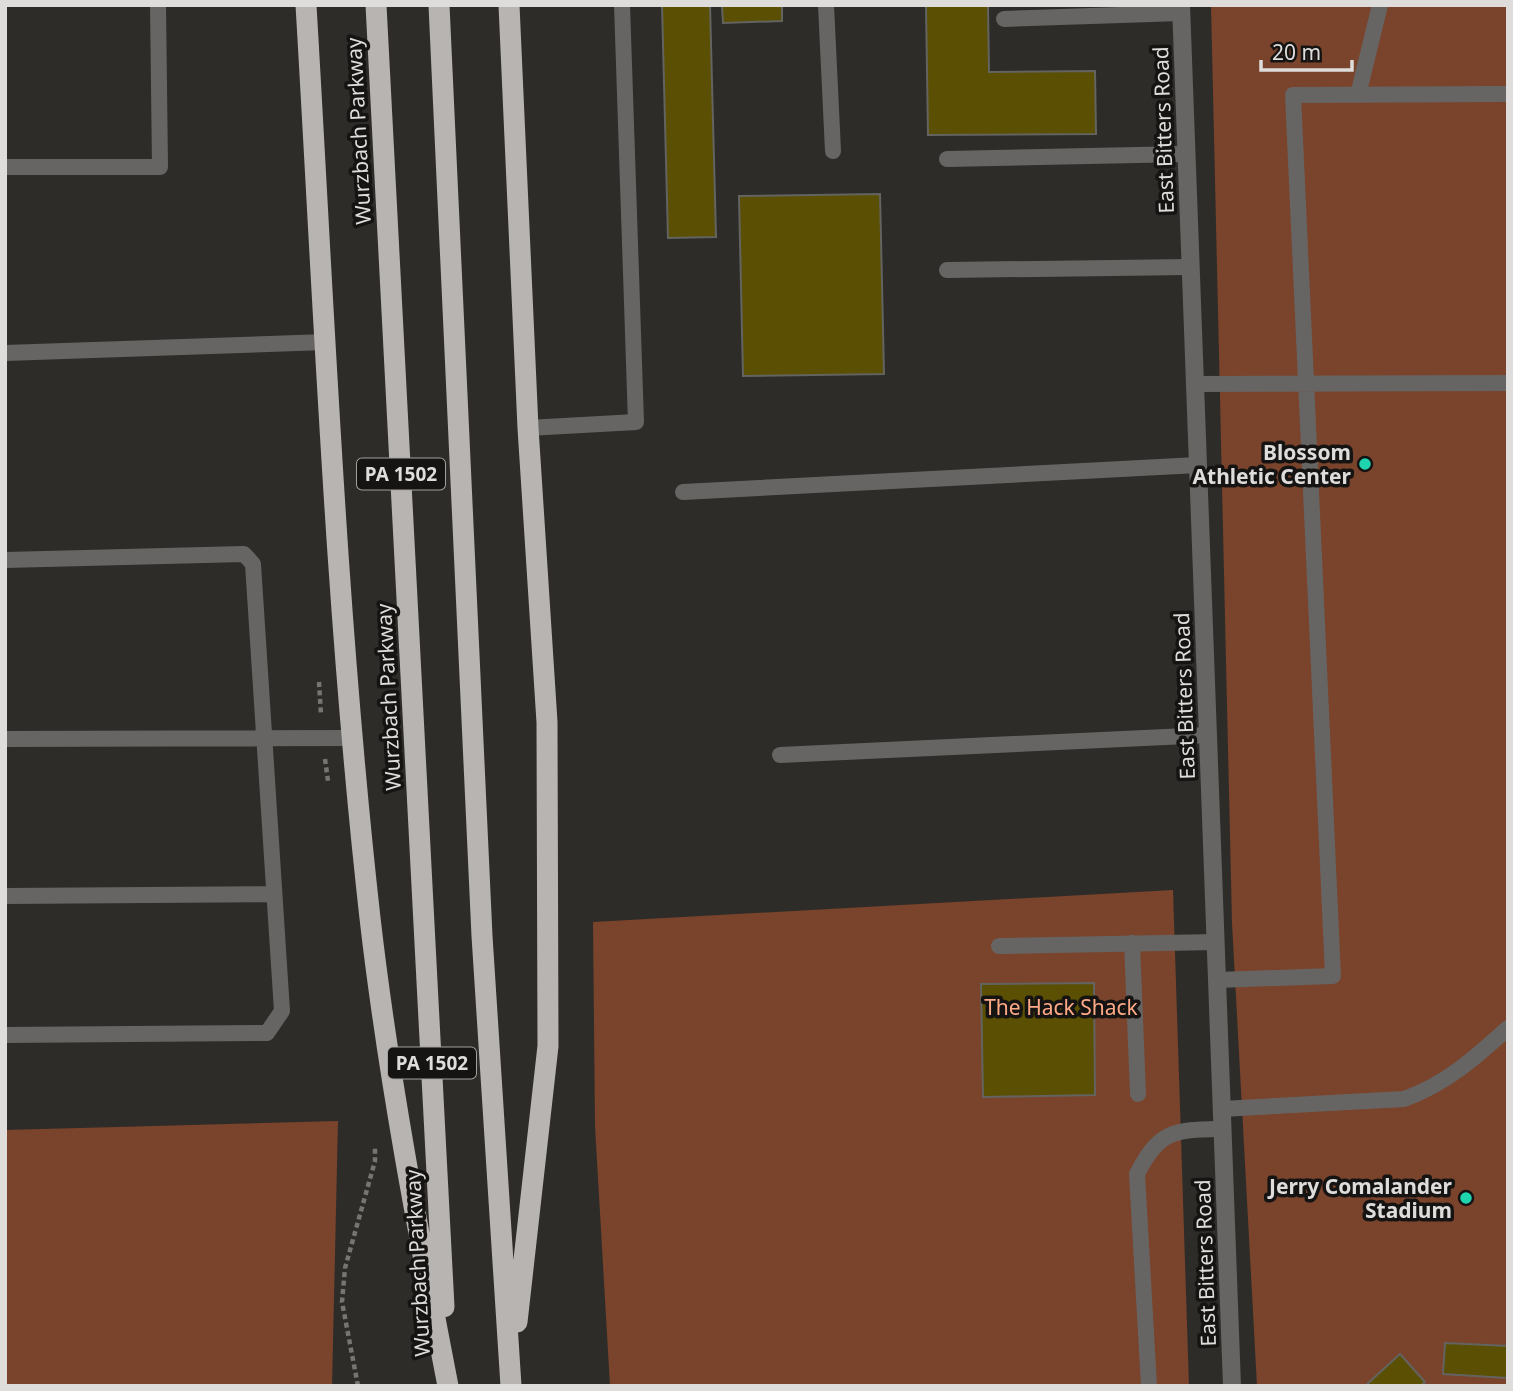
<svg xmlns="http://www.w3.org/2000/svg" width="1513" height="1391" font-family="'Noto Sans',sans-serif">
<rect width="100%" height="100%" fill="#2d2c29"/>
<path fill="#7a432b" d="M1211 5H1508V1386H1257L1232 923Z
M1173 890 1189 1386H610L595 1126 593 922Z
M338 1121 332 1386H5V1130Z"/>
<path fill="#5a4f03" stroke="#63635f" stroke-width="2" d="M662 5H710L716 237 668 238Z
M722 5H782V21L723 23Z
M926 5H988L989 72 1095 71 1096 134 928 135Z
M880 194 884 374 743 376 739 196Z
M1094 983 1095 1095 983 1097 981 984Z
M1445 1343 1508 1346V1378L1443 1374Z
M1400 1354 1425 1382 1421 1386H1365Z"/>
<g fill="none" stroke-linecap="round" stroke-linejoin="round">
<path stroke="#767572" stroke-width="4.5" stroke-dasharray="5 3.5" stroke-linecap="butt" d="M319 682 321 715
M325 759 328 781
M358 1386 342 1302 345 1268 375 1161V1147"/>
<path stroke="#676564" stroke-width="16" d="M826 5 833 151
M1004 19 1181 13
M1358 95 1380 5
M947 159 1186 154
M5 167H160L158 5
M947 270 1190 267
M5 353 326 342
M1195 384 1508 383
M528 428 636 422 622 5
M683 492 1198 465
M5 560 244 554 253 564 282 1011 267 1033 5 1035
M5 739 352 738
M780 755 1208 735
M5 896 274 894
M1132 943 1138 1094
M999 946 1216 942
M1217 980 1333 976 1293 95 1508 94
M1222 1109 1404 1099C1446 1084 1475 1058 1508 1028
M1149 1386 1137 1174C1160 1129 1175 1130 1223 1129"/>
<path stroke="#676564" stroke-width="18" d="M1181 5 1232 1386"/>
<path stroke="#b8b4b1" stroke-width="21" d="M306 5C324 309 336 615 370 918 388 1075 418 1231 448 1386
M376 5 444 1307
M439 5 482 936 511 1386
M509 5 528 428 547 722 548 1046 517 1322"/>
</g>
<g fill="#1fd5b0" stroke="#151413" stroke-width="2.5">
<circle cx="1365" cy="464" r="7"/>
<circle cx="1466" cy="1198" r="7"/>
</g>
<g text-anchor="middle" dominant-baseline="central" stroke-width="7" stroke-linejoin="round" paint-order="stroke">
<g fill="#151413" stroke="#a2a19f" stroke-width="2">
<rect x="357" y="458.5" width="88" height="31" rx="5"/>
<rect x="388" y="1047.5" width="88" height="31" rx="5"/>
</g>
<g font-size="19" font-weight="bold" fill="#dedddb">
<text x="401" y="474">PA 1502</text>
<text x="432" y="1063">PA 1502</text>
</g>
<g font-size="21" fill="#dedddb" stroke="#151413">
<text transform="translate(1163 130) rotate(-92)">East Bitters Road</text>
<text transform="translate(358 131) rotate(-93)">Wurzbach Parkway</text>
<text transform="translate(1184 696) rotate(-92)">East Bitters Road</text>
<text transform="translate(388 697) rotate(-93)">Wurzbach Parkway</text>
<text transform="translate(417 1263) rotate(-93)">Wurzbach Parkway</text>
<text transform="translate(1205 1263) rotate(-92)">East Bitters Road</text>
</g>
<g font-size="21" font-weight="bold" fill="#dedddb" stroke="#151413" text-anchor="end">
<text x="1351" y="452">Blossom<tspan x="1351" dy="24">Athletic Center</tspan></text>
<text x="1452" y="1186">Jerry Comalander<tspan x="1452" dy="24">Stadium</tspan></text>
</g>
<g font-size="21" fill="#ffaa87" stroke="#151413">
<text x="1061" y="1007">The Hack Shack</text>
</g>
</g>
<rect width="1513" height="1391" fill="none" stroke="#dedddb" stroke-width="14"/>
<path d="M1261 60v10h91v-10" fill="none" stroke="#dedddb" stroke-width="3.5"/>
<text x="1272" y="60" font-size="21" fill="#dedddb" stroke="#151413" stroke-width="5" paint-order="stroke">20 m</text>
</svg>
